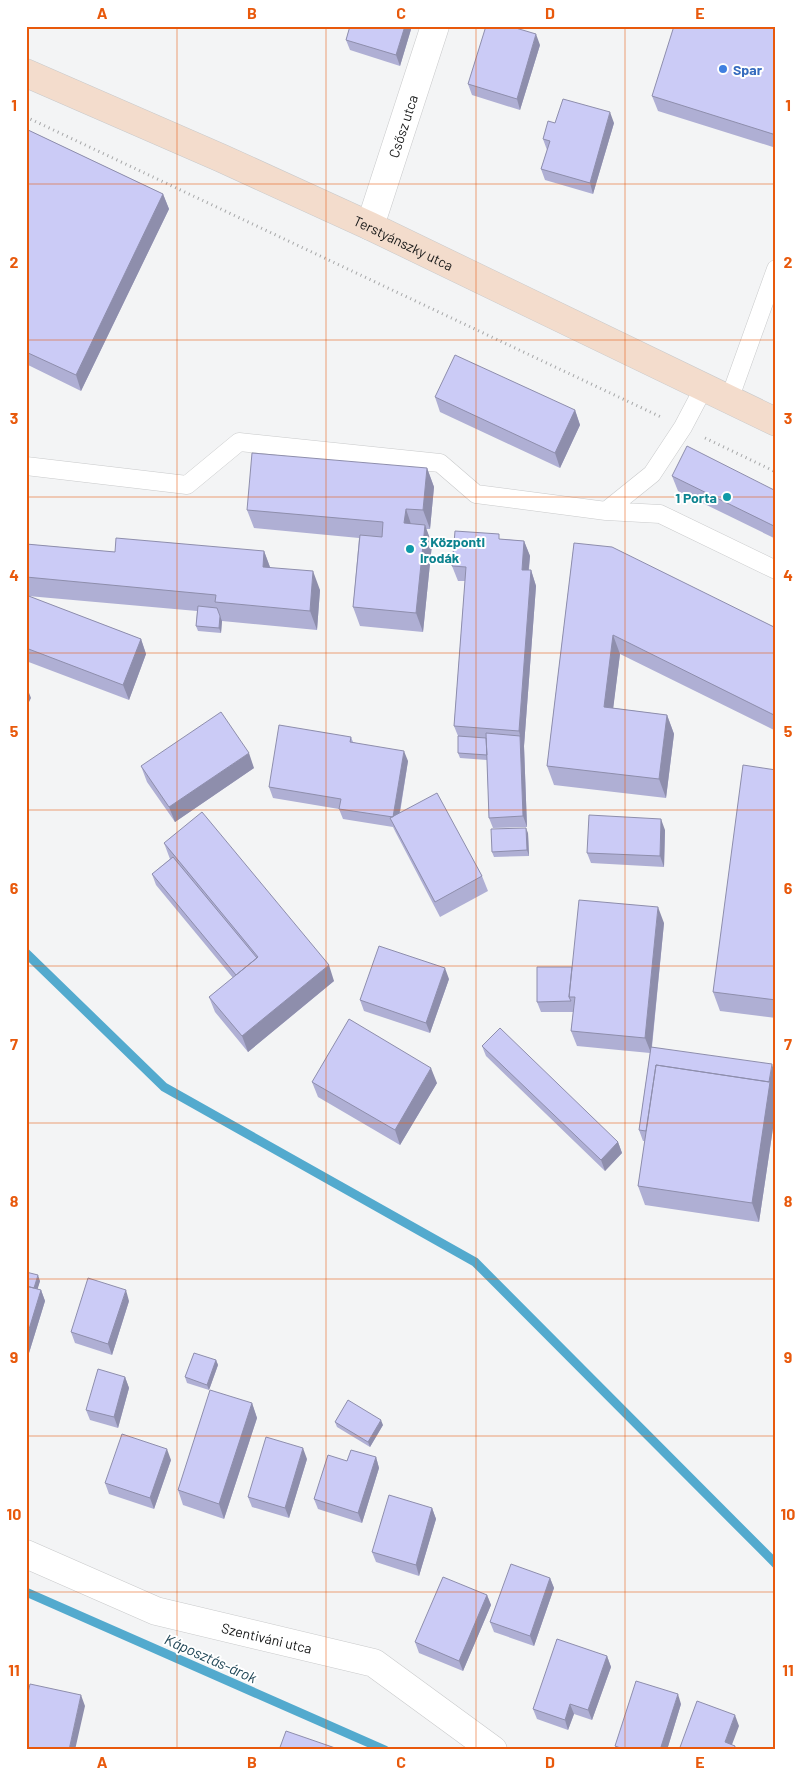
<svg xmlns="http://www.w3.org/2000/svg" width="802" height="1776" font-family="Barlow,sans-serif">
<rect width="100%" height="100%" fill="#f3f4f5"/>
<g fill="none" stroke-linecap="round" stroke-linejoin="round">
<path stroke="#53aace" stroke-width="9" d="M26 953 164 1087 475 1262 776 1564
M26 1592 385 1750"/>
<defs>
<path id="lane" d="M729 400 776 269
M26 466 187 485 239 442 440 463 476 494 606 511 660 514 776 570
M606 511 652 474 683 427 703 389"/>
<g id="street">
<path id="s1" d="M370 226 435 26"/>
<path id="s2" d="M26 1554 156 1611 374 1663 493 1750"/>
</g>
<g id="secondary">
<path id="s3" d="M26 73 221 158 370 226 776 422"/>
</g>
</defs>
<use href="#lane" stroke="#c9cacb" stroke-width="19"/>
<use href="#street" stroke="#c9cacb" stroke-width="29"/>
<use href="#secondary" stroke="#c9cacb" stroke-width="29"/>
<path stroke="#a6a7a8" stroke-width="3" stroke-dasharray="1 4" stroke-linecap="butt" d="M26 117 661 417
M705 438 776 472"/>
<use href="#lane" stroke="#fff" stroke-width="18"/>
<use href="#street" stroke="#fff" stroke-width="28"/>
<use href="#secondary" stroke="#f3dccc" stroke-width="28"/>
</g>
<path fill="#afafd4" d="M350 26H412L400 66 350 50 346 40Z
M776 26V148L658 111 652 96Z
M540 45 520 110 472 95 468 84Z
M555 123H614L593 194 545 180 541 169 547 150 543 139Z
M26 129 163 194 169 209 81 391 26 364Z
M435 397 575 410 580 425 560 468 440 412Z
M427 468 434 487 430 529H426L432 544 423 632 360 626 353 607 359 538 254 528 247 510Z
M672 476 776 491V539L678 491Z
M501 539 524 541 530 556 529 570H531L536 586 524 746 527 827 493 828 489 818 487 760 460 758 458 753V736L454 726 465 581H458L452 566Z
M574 543 776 628V731L620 654 613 708 667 715 674 734 666 798 554 785 547 766Z
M26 544 115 552 264 551 270 567 320 590 317 630 222 621 221 633 198 631 196 626 197 611 28 596 141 639 146 654 129 700 26 661Z
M351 737 353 742 408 761 400 813 482 876 488 891 440 917 396 833 393 827 343 819 339 809 273 798 269 787Z
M141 766 254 768 175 822 147 782Z
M776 770V1018L720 1011 713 992Z
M665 830 664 867 591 863 587 853Z
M528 833 529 856 494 857 492 852Z
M164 843 334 981 248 1052 215 1012 209 997 233 978 156 885 152 874 170 859Z
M664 923 652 1047 775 1074 773 1091 776 1098V1108L759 1222 645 1205 638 1186 645 1141H643L639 1130 650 1053 577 1046 571 1031 573 1012H541L537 1002 572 967Z
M449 979 430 1033 364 1011 360 1000Z
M482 1046 618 1142 622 1153 605 1171 486 1056Z
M312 1082 437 1083 400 1145 318 1097Z
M26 1272 40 1281 37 1289 41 1290 45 1301 29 1353 26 1352Z
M129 1301 112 1355 75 1343 71 1332Z
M216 1360 218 1365 209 1390 187 1383 185 1377Z
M125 1377 129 1388 118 1428 90 1420 86 1410Z
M252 1403 257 1418 224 1519 183 1505 178 1490Z
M335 1422 383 1425 370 1447 337 1427Z
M376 1457 379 1468 362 1523 318 1509 314 1499 347 1461Z
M307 1459 289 1518 252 1507 248 1497Z
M171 1460 154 1509 109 1494 105 1483Z
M432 1508 436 1519 419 1576 376 1562 372 1552Z
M550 1578 554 1588 534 1646 494 1632 490 1622Z
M487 1595 491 1605 463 1671 419 1653 415 1642Z
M607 1656 611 1667 592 1720 574 1714 568 1730 537 1719 533 1709Z
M681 1704 667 1750H616L615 1746Z"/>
<path fill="#8e8eac" d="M405 26H412L400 66 396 55Z
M536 34 540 45 520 110 517 99Z
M610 112 614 123 593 194 590 183Z
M163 194 169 209 81 391 76 375Z
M575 410 580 425 560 468 555 453Z
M427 468 434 487 430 529 423 510Z
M406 509 412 527 404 523Z
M425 525 432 544 423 632 416 613Z
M524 541 530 556 527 585 522 570Z
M264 551 271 570 263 567Z
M531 570 536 586 524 746 527 827 523 816 520 736 519 731Z
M313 571 320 590 317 630 310 611Z
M220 616 222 621 221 633 219 628Z
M613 635 620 654 611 726 604 707Z
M141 639 146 654 129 700 123 685Z
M26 685 31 698 26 708Z
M667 715 674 734 666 798 659 779Z
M404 751 408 761 397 828 393 817Z
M249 753 254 768 175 822 169 807Z
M661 819 665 830 664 867 660 856Z
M526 828 528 833 529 856 527 850Z
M658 907 664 923 651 1053 645 1038Z
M329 965 334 981 248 1052 242 1036Z
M445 968 449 979 430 1033 426 1023Z
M772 1064 775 1074 773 1091 776 1098V1108L759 1222 752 1203Z
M431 1068 437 1083 400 1145 395 1130Z
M618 1142 622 1153 605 1171 601 1160Z
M38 1275 40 1281 35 1298 33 1292Z
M41 1290 45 1301 29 1353 26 1345V1339Z
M126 1290 129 1301 112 1355 108 1344Z
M216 1360 218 1365 209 1390 207 1385Z
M125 1377 129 1388 118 1428 114 1417Z
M252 1403 257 1418 224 1519 219 1504Z
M381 1420 383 1425 370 1447 368 1442Z
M303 1448 307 1459 289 1518 285 1508Z
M167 1449 171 1460 154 1509 150 1498Z
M376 1457 379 1468 362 1523 358 1513Z
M432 1508 436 1519 419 1576 416 1565Z
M550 1578 554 1588 534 1646 530 1636Z
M487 1595 491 1605 463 1671 459 1661Z
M607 1656 611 1667 592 1720 588 1710Z
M678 1694 681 1704 667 1750H660Z
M81 1695 85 1706 75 1750H69Z
M570 1704 574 1714 568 1730 565 1720Z
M735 1715 739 1726 730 1750 725 1742Z"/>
<path fill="#cbcbf6" stroke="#8e8eac" d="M350 26H405L396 55 346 40Z
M486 26H509L536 34 517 99 468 84Z
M674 26H776V135L652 96Z
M563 99 610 112 590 183 541 169 550 141 543 139 548 121 555 123Z
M26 129 163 194 76 375 26 352Z
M455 355 575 410 555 453 435 397Z
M687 446 776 491V527L672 476Z
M252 453 427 468 423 510 406 509 404 523 425 525 416 613 353 607 360 535 382 537 383 522 247 510Z
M455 531 499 534V539L524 541 522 570H531L519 731 454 726 466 567 452 566Z
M116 538 264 551 263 567 313 571 310 611 215 602 216 595 26 577V544L115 552Z
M574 543 612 547 776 628V716L613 635 604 707 667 715 659 779 547 766Z
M26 595 141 639 123 685 26 648Z
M198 606 217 608 220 616 219 628 196 626Z
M221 712 249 753 169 807 141 766Z
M279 725 351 737 350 742 404 751 393 817 339 809 341 799 269 787Z
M486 733 520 736 523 816 489 818Z
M458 736 486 738 487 755 458 753Z
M743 765 776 770V1000L713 992Z
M437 793 482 876 435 902 390 818Z
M202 812 329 965 242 1036 209 997 258 957 164 843Z
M589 815 661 819 660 856 587 853Z
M526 828 527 850 492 852 491 829Z
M173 857 257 958 236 975 152 874Z
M579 900 658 907 645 1038 571 1031 575 997H569Z
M379 946 445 968 426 1023 360 1000Z
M537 967H572L569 997 571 1001 537 1002Z
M349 1019 431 1068 395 1130 312 1082Z
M500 1028 618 1142 601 1160 482 1046Z
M651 1047 772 1064 769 1082 656 1065 646 1131 639 1130Z
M656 1065 770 1082 752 1203 638 1186Z
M26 1272 38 1275 34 1288 26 1286Z
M88 1278 126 1290 108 1344 71 1332Z
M26 1286 41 1290 26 1339Z
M194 1353 216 1360 207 1385 185 1377Z
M98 1369 125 1377 114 1417 86 1410Z
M210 1390 252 1403 219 1504 178 1490Z
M348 1400 381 1420 368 1442 335 1422Z
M122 1434 167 1449 150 1498 105 1483Z
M266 1437 303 1448 285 1508 248 1497Z
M351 1450 376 1457 358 1513 314 1499 328 1455 347 1461Z
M389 1495 432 1508 416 1565 372 1552Z
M511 1564 550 1578 530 1636 490 1622Z
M443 1577 487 1595 459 1661 415 1642Z
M557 1639 607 1656 588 1710 570 1704 565 1720 533 1709Z
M636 1681 678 1694 660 1750H626L615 1746Z
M30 1684 81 1695 69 1750H26V1702Z
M697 1701 735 1715 725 1742 735 1746 734 1750H679Z
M286 1731 341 1750H279Z"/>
<path fill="none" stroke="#e8590c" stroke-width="1" stroke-opacity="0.55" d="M177 26V1750M326 26V1750M476 26V1750M625 26V1750M26 184H776M26 340H776M26 497H776M26 653H776M26 810H776M26 966H776M26 1123H776M26 1279H776M26 1436H776M26 1592H776"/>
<circle fill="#3f7fe0" stroke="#fff" stroke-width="2" cx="723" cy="69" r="5"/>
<g fill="#0f9aa8" stroke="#fff" stroke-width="2">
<circle cx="727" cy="497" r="5"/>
<circle cx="410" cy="549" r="5"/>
</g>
<g text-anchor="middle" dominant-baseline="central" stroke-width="4" stroke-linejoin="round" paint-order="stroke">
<g font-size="14" font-weight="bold" fill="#366cbe" stroke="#fff" text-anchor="start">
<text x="733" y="69">Spar</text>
</g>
<g font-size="14" fill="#171818" stroke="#fff">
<text stroke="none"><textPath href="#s1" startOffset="105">Csősz utca</textPath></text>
<text stroke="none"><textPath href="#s3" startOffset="414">Terstyánszky utca</textPath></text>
<text stroke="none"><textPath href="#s2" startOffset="256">Szentiváni utca</textPath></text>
</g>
<g font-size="14" font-weight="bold" fill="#0d838f" stroke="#fff" text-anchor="end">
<text x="717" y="497">1 Porta</text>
<text x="420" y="541" text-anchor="start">3 Központi<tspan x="420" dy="16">irodák</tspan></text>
</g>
<g font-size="15" font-style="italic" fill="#214757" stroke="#fff">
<text transform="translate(211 1658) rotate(24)">Káposztás-árok</text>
</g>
</g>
<rect width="802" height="1776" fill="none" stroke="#ffffff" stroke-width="55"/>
<rect x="28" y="28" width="746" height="1720" fill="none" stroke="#e8590c" stroke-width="2"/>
<g font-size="16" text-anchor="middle" font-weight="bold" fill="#e8590c">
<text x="102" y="19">A</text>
<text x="252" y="19">B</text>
<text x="401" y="19">C</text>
<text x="550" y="19">D</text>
<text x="700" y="19">E</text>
<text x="14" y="111">1</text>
<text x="788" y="111">1</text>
<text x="14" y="268">2</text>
<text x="788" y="268">2</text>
<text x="14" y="424">3</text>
<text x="788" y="424">3</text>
<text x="14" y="581">4</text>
<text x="788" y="581">4</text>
<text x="14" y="737">5</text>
<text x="788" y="737">5</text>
<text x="14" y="894">6</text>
<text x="788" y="894">6</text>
<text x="14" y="1050">7</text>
<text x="788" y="1050">7</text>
<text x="14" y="1207">8</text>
<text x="788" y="1207">8</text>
<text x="14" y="1363">9</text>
<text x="788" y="1363">9</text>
<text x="14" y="1520">10</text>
<text x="788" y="1520">10</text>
<text x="14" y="1676">11</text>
<text x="788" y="1676">11</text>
<text x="102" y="1768">A</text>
<text x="252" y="1768">B</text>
<text x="401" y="1768">C</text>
<text x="550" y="1768">D</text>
<text x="700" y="1768">E</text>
</g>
</svg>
